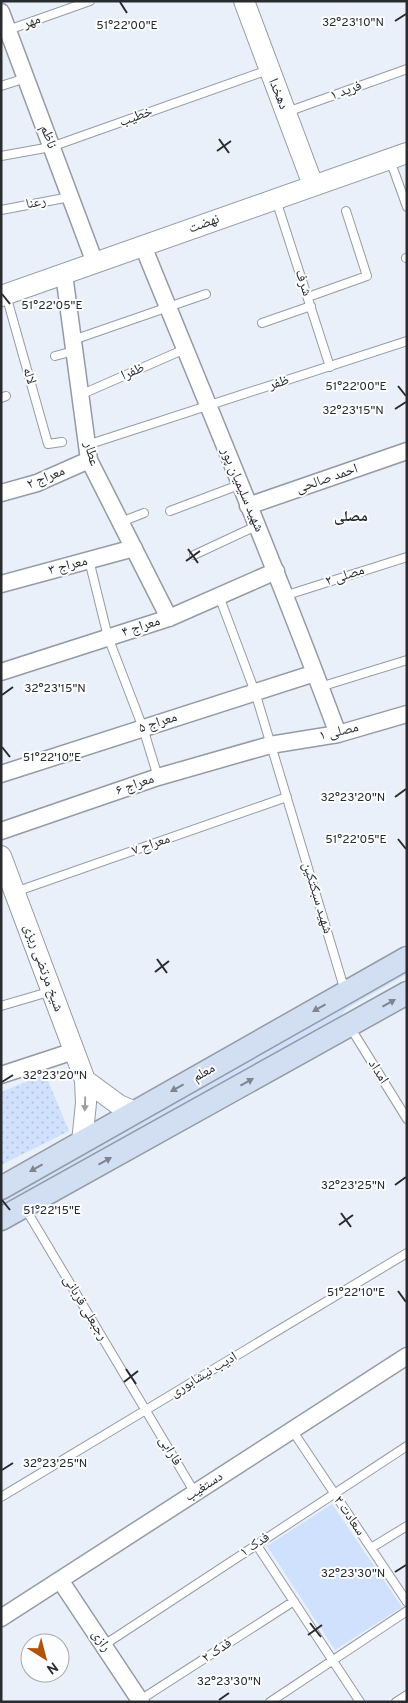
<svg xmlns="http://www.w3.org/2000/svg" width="408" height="1703" font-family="Overpass,'Noto Naskh Arabic',sans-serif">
<defs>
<pattern id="park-dots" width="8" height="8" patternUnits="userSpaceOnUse" patternTransform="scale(1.25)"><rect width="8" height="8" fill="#cfe1fd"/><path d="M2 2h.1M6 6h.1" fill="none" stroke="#b2c1d9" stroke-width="1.8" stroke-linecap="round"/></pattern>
</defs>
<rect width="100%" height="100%" fill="#eaf0fa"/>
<path fill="#cfe1fd" d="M407 968V974L346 1009 338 1020 1 1210V1199Z
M332 1504 402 1607 335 1650 267 1546Z"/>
<path fill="url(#park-dots)" d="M45 1074 69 1131 1 1165V1092Z"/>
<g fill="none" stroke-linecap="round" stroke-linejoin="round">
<defs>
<path id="service" d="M8 30 90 1
M1 86 26 78
M287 112 407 69
M1 156 51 147 268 70
M390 160 407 207
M276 200 330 367
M1 210 70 197
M406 258H407
M6 295 48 444 62 442
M308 297 367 276 346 211
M262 323 311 306
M73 340 206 294
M55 356 74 351
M80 395 185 349
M1 398 6 396
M87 445 407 341
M170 511 239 485
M121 522 144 513
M194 555 256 526
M89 560 108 637 143 728 158 777
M219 596 255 692 345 991
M284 596 407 557
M320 687 407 660
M15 892 287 797
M1 1006 52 991
M350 1027 407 1119
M25 1208 195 1493
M292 1430 407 1602
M1 1497 407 1253
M256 1544 360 1702
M371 1548 407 1526
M104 1645 407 1446
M140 1700 294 1601
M270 1702 407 1611
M396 1702 407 1695"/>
<path id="minor" d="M1 12 95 263
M143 246C209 408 277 570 338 734
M64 274 89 460 169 618
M1 493 37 483 89 460
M248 506 407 451
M1 584 134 548
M1 672 169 618 276 571
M1 774 315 673
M1 831 158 777 270 745 338 734 407 714
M1 1075 74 1051
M60 1580 141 1702
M1 1618 407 1356"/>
<path id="tertiary" d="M244 1 313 185
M1 296 407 153
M1 856 85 1080
M82 1142 86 1103 85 1080 119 1105 135 1112"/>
<path id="secondary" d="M1 1188 407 958
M1 1219 407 993"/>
</defs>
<use href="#service" stroke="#959ba4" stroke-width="10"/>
<use href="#minor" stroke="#959ba4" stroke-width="19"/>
<use href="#tertiary" stroke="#959ba4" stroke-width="22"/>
<use href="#secondary" stroke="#959ba4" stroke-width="25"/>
<use href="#service" stroke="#fff" stroke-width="8"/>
<use href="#minor" stroke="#fff" stroke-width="16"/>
<use href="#tertiary" stroke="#fff" stroke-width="20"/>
<use href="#secondary" stroke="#d2def1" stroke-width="22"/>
</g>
<defs><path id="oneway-solid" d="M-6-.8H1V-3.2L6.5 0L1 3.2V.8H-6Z" transform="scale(1.25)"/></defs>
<g fill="#7e8490">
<use href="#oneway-solid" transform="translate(389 1003) rotate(-29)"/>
<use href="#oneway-solid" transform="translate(319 1008) rotate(151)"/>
<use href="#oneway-solid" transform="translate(247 1082) rotate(-29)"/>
<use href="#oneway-solid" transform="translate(177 1088) rotate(151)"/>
<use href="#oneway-solid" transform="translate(105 1161) rotate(-29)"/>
<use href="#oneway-solid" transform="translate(36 1168) rotate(151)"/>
</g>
<use fill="#9fa0a1" href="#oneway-solid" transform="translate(85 1104) rotate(92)"/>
<path fill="none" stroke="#292b2f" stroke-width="2" d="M120 2 127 13M395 21 406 14M219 139 229 153M217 151 231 141M2 294 10 304M398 386 406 396M395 409 406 402M188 549 198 563M186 561 200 551M2 695 13 687M2 747 10 757M395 797 406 789M398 839 406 849M157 959 167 973M155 972 169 961M2 1082 13 1075M395 1185 406 1177M2 1200 10 1210M341 1213 351 1227M339 1225 353 1215M398 1291 406 1302M126 1369 136 1384M124 1382 138 1371M2 1470 13 1463M395 1572 406 1565M310 1623 321 1637M308 1635 322 1625M219 1700 229 1693"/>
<g text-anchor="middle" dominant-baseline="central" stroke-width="4" stroke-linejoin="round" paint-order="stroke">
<g font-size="14" fill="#292b2f" stroke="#fcfdff">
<text transform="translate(32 22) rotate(-20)">مهر</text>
<text transform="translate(346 91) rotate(-20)">فرید ۱</text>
<text transform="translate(278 94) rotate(68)">دهخدا</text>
<text transform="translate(136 117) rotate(-20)">خطیب</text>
<text transform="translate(48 137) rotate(70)">ناظم</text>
<text transform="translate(36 203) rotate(-11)">رعنا</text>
<text transform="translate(204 224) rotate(-20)">نهضت</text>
<text transform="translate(303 283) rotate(72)">شرف</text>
<text transform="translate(133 372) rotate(-24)">ظفرا</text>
<text transform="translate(29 376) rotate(74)">لاله</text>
<text transform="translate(279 383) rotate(-17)">ظفر</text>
<text transform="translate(91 454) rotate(75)">عطار</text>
<text transform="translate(46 478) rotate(-22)">معراج ۲</text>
<text transform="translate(327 479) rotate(-19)">احمد صالحی</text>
<text transform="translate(242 490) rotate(67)">شهید سلیمیان پور</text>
<text transform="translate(68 566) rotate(-15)">معراج ۳</text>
<text transform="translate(345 576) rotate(-18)">مصلی ۲</text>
<text transform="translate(141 627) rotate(-18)">معراج ۴</text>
<text transform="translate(158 723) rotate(-18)">معراج ۵</text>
<text transform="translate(339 732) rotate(-13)">مصلی ۱</text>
<text transform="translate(135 785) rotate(-19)">معراج ۶</text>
<text transform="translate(151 845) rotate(-19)">معراح ۷</text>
<text transform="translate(317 898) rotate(73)">شهید سبکتکین</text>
<text transform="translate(43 968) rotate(70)">شیخ مرتضی ریزی</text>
<text transform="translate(378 1072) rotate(58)">امداد</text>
<text transform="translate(204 1073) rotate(-29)">معلم</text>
<text transform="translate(85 1308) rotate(59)">رجبعلی قربانی</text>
<text transform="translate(204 1375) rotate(-31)">ادیب نیشابوری</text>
<text transform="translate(170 1451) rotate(59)">فارابی</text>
<text transform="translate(204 1487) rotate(-33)">دستغیب</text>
<text transform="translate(349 1516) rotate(56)">سعادت ۲</text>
<text transform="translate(255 1545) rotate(-34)">فدک ۱</text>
<text transform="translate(101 1641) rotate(56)">رازی</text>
<text transform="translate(217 1651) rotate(-33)">فدک ۲</text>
</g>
<g font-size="15" font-weight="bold" fill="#252931" stroke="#fcfdff">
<text x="351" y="517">مصلی</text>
</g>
</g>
<g font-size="12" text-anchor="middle" fill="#292b2f" stroke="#fcfdff" stroke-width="4" stroke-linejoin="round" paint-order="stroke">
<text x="353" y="26">32°23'10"N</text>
<text x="127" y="29">51°22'00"E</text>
<text x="52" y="309">51°22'05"E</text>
<text x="356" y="390">51°22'00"E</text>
<text x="353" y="414">32°23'15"N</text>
<text x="55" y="692">32°23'15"N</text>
<text x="52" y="761">51°22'10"E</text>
<text x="353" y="801">32°23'20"N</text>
<text x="356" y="843">51°22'05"E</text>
<text x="55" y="1079">32°23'20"N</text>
<text x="353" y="1189">32°23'25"N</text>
<text x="52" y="1214">51°22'15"E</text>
<text x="356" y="1296">51°22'10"E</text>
<text x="55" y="1467">32°23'25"N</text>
<text x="353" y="1577">32°23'30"N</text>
<text x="229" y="1685">32°23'30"N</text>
</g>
<rect width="408" height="1703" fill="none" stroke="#292b2f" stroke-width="5"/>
<g transform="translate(45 1658) rotate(144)"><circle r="24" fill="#fcfdff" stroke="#a8a9ac"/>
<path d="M0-4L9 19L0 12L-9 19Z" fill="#b3530a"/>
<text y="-8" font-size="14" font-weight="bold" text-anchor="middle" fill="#292b2f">N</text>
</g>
</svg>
